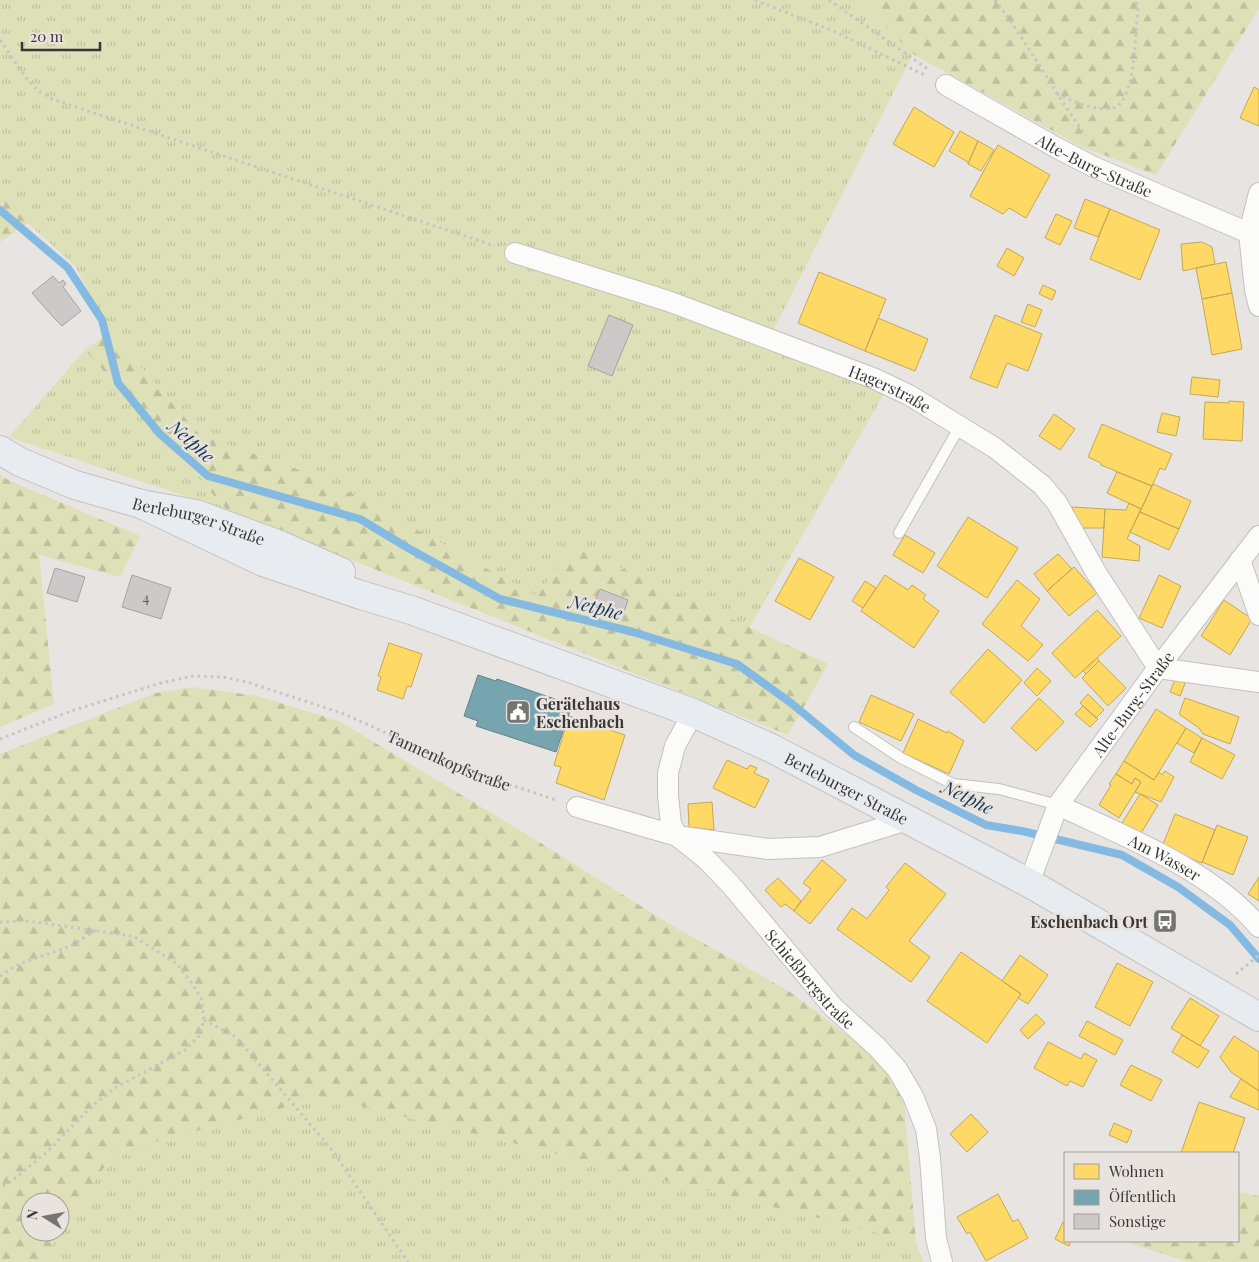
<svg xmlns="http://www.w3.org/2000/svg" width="1259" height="1262" font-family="'Playfair Display',serif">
<defs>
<pattern id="grass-tufts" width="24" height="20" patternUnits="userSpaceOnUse" patternTransform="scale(1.25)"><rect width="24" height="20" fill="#dee0b7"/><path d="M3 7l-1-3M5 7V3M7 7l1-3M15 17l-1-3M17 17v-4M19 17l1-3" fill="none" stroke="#bfc19e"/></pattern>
<pattern id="forest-firs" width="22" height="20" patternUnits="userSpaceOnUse" patternTransform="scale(1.25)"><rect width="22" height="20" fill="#dee0b7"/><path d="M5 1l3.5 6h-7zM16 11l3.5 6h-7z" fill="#bfc19e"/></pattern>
</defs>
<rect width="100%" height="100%" fill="#e7e4e1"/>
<path fill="url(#grass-tufts)" d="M0 0H857L913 54 771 335 885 392 749 628 576 547 536 596 330 481 200 435 110 332 75 266 28 223 0 180Z
M85 350 227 510 9 437Z
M324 1097 916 1242 923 1262H39L114 1153Z"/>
<path fill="url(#forest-firs)" d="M858 0H1259V8L1156 175 1080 146 913 54Z
M0 180 28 223 0 242Z
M110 332 200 435 330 481 536 596 576 547 828 664 788 735 227 510 85 350Z
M0 475 10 481 140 536 120 577 39 555 54 704 0 727Z
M192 687 257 696 339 721 536 840 671 925 790 992 884 1063 904 1103 916 1242 324 1097 114 1153 60 1232V1202H30V1232H60L39 1262H0V754L156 693Z
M1238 1192 1259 1196V1262H1188L1124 1241H1238Z"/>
<path fill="#ffd966" stroke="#c4a857" d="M1254 87 1259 90V126L1240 118Z
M914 107 954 132 934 167 893 144Z
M960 131 978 141 968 164V162L949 151Z
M978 141 994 150 981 171 968 164Z
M998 145 1050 175 1026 218 1009 208 1003 214 970 196Z
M1085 199 1110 209 1098 237 1074 228Z
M1110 209 1160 230 1140 280 1090 259Z
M1056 214 1072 221 1060 245 1045 238Z
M1202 242 1212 247 1215 264 1183 271 1181 244Z
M1007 248 1024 258 1014 276 997 266Z
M1226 262 1232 293 1202 299 1196 268Z
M819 272 886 299 865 351 798 323Z
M1043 285 1056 291 1052 300 1039 294Z
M1232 293 1242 349 1212 355 1202 299Z
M1028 304 1042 310 1035 327 1021 322Z
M995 315 1042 334 1028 371 1007 363 997 388 970 378Z
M878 318 928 339 915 371 865 351Z
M1192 377 1220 380 1218 397 1190 394Z
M1229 401 1244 402 1242 441 1203 439 1205 402 1229 403Z
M1162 413 1180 417 1176 436 1157 432Z
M1054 414 1075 429 1060 450 1039 436Z
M1102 424 1172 454 1165 470 1160 468 1152 486 1101 465V463L1088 457Z
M1117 472 1152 486 1141 509 1107 493Z
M1153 484 1191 501 1179 529 1140 512Z
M1129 503 1141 509 1127 539 1140 546 1139 561 1102 557 1105 509 1126 510Z
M1072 507 1105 509 1104 528H1080Z
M1140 512 1179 529 1169 550 1130 532Z
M968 517 1018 548 987 598 937 566Z
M905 535 935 553 923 573 893 555Z
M1058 554 1072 569 1047 591 1034 574Z
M799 558 834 577 810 620 775 601Z
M1074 567 1097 593 1069 616 1047 591Z
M885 575 908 590 912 585 926 595 923 599 939 611 914 648 861 611Z
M1159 575 1181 586 1162 628 1139 618Z
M1017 580 1040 599 1021 626 1043 645 1028 661 982 624Z
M865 581 876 588 863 608 852 601Z
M1224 600 1252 619 1230 655 1201 636Z
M1097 610 1121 636 1075 678 1052 653Z
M389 643 422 654 411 687 407 686 403 699 377 690 381 677 378 676Z
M988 649 1022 680 984 723 950 692Z
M1097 658 1099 661 1086 674 1083 671Z
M1099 661 1126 688 1108 706 1082 678Z
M1037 668 1051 681 1037 696 1024 683Z
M1176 677 1186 681 1180 696 1170 692Z
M1088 694 1104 710 1096 718 1080 703Z
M871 695 914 714 901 741 859 722Z
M1039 698 1064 722 1036 751 1011 728Z
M1185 698 1239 717 1230 744 1203 734 1199 728 1179 714Z
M1083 706 1098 719 1090 727 1075 714Z
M1156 709 1186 728 1154 780 1124 761Z
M569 716 625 735 604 800 556 783 561 767 554 765Z
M918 719 947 733 948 731 964 741 949 774 903 753Z
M1186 728 1202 738 1194 753 1177 743Z
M1202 738 1235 755 1222 779 1190 762Z
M727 760 747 769 750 765 757 768 754 773 769 780 755 808 713 788Z
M1124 761 1154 780 1159 772 1162 775 1165 771 1174 777 1161 802 1135 792 1141 782 1135 778 1132 784 1116 774Z
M1116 774 1132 784 1135 778 1141 782 1119 818 1099 805 1111 785 1109 784Z
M1140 794 1158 805 1140 835 1122 823Z
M712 802 714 830 689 827 688 804Z
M1175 814 1215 830 1202 863 1162 847Z
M1217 825 1248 837 1233 875 1202 862Z
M822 860 846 880 810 924 794 911 811 889 803 883Z
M905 863 946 894 909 941 930 957 911 982 837 929 852 908 867 919 889 890 886 887Z
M1259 877V901L1248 894Z
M778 878 801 901 794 911 785 904 781 907 765 890Z
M961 952 1021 994 987 1043 927 1001Z
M1020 955 1048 975 1028 1004 1018 998 1021 994 1002 981Z
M1117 963 1153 982 1130 1026 1095 1007Z
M1190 998 1219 1016 1200 1046 1171 1028Z
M1036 1014 1045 1023 1028 1039 1020 1030Z
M1087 1021 1123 1040 1115 1055 1079 1036Z
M1182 1035 1209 1051 1198 1068 1172 1052Z
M1234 1036 1259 1052V1091L1231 1072 1220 1057Z
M1048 1042 1081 1059 1084 1053 1097 1060 1083 1087 1070 1081 1067 1086 1034 1068Z
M1131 1065 1162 1080 1151 1101 1120 1085Z
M1241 1079 1259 1091V1110L1230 1097Z
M1199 1102 1245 1118 1233 1153H1181Z
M971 1114 988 1132 967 1152 950 1134Z
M1114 1123 1132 1131 1127 1143 1109 1135Z
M998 1194 1013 1222 1018 1219 1028 1238 986 1261 970 1232 967 1234 957 1217Z
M1063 1222 1065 1223V1241H1071L1069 1246 1055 1239Z"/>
<path fill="#76a5af" stroke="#64848a" d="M478 675 496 681 497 679 572 705 556 752 476 726 478 721 464 716Z"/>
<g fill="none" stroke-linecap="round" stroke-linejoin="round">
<path stroke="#84bae2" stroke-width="8" d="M0 210 68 268 102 320 118 383 160 434 208 476 360 519 408 548 500 599 633 632 737 664 791 703 854 755 916 790 986 825 1022 831 1122 855 1178 887 1230 925 1259 959"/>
</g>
<path fill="#ccc9c8" stroke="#a5a2a1" d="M53 276 59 283 63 280 66 284 63 287 81 311 62 326 54 318 32 293Z
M609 315 633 325 612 376 588 366Z
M55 568 85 577 77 602 47 593Z
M132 575 171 588 161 619 122 607Z
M600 589 628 600 623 615 594 604Z"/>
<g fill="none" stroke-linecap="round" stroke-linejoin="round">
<defs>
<path id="service" d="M899 533 960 426
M854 727 901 758 953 784 999 789 1058 805"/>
<g id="minor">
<path id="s2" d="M946 85 1057 148 1094 167 1249 233"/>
<path d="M1259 193 1249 233 1255 290 1259 306"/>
<path id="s3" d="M515 253 668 301 873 378 909 395 995 448 1042 485 1057 503 1097 574 1158 668"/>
<path d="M1240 560 1259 615"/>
<path d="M1158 668 1259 682"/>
<path id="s4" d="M693 713 675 746 668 773V796L671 824 677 836 707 860 731 885 833 1007 877 1047 897 1069 913 1096 926 1129 930 1158 936 1238 942 1262"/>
<path id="s5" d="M1058 805C1126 837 1210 869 1259 927"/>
<path d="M577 807 677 836 768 849 820 847 907 820"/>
<path id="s6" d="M1029 883 1058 805 1158 668 1259 536"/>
</g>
<g id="primary">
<path id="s7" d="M0 450 20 462 75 485 141 504 196 514 280 545 341 572"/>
<path id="s8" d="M141 504 263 562 361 595 411 610 693 713 771 748 1029 883 1259 1017"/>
</g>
</defs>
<use href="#service" stroke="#c4c1bf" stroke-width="12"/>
<use href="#minor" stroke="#c4c1bf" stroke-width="22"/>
<use href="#primary" stroke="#c3c2c1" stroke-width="30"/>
<g stroke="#c5c5c3" stroke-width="3" stroke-dasharray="2.5 4" stroke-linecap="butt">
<path d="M755 0 833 31 927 76"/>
<path d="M829 0 929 70"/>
<path d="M995 0C1028 43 1054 92 1086 136"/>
<path d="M0 40 27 79 37 90 52 99 495 246"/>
<path d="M1057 94C1074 101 1095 112 1113 108 1136 103 1135 30 1138 10L1136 0"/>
<path id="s1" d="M0 739 71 711 161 683 193 676 222 677 247 682 344 714 478 774 556 800"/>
<path d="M0 922 28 921 133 936 177 964 192 983 202 1000 204 1020 200 1035 185 1050 115 1088 91 1107 48 1151 14 1179 0 1188"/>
<path d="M1236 974 1259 955"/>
<path d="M0 976 19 964 71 946 96 930"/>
<path d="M204 1020 236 1037 332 1150 408 1262"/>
</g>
<use href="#service" stroke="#fbfbfa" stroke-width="10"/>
<use href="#minor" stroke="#fbfbfa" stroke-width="20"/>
<use href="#primary" stroke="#e8ecf0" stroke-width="28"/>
</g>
<defs>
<symbol id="civic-square" viewBox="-11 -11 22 22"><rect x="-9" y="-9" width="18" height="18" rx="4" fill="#767471" stroke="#e9e3df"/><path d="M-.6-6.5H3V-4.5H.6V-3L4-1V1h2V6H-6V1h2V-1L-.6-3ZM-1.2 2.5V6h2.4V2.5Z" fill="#fff"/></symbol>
<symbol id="bus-square" viewBox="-11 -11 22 22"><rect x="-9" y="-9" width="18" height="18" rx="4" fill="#767471" stroke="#e9e3df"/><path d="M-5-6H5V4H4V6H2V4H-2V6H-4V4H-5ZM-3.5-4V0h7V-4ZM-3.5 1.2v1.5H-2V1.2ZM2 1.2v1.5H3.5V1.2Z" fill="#fff"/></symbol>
</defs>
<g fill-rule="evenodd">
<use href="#civic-square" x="504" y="698" width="28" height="28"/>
<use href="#bus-square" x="1151" y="907" width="28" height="28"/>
</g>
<g text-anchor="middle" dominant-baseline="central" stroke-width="5" stroke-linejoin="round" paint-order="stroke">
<g font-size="14" fill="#5e5c5a">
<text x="146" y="597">4</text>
</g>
<g font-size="16" fill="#393735" stroke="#e9e3df">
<text stroke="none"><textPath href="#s2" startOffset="169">Alte-Burg-Straße</textPath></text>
<text stroke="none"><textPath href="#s3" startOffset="399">Hagerstraße</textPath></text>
<text stroke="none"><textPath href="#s7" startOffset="212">Berleburger Straße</textPath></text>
<text stroke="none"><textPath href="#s6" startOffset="209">Alte-Burg-Straße</textPath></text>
<text stroke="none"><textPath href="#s1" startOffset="475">Tannenkopfstraße</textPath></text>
<text stroke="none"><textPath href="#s8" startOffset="762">Berleburger Straße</textPath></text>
<text stroke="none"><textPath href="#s5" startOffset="119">Am Wasser</textPath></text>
<text stroke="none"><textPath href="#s4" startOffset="326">Schießbergstraße</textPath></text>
</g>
<g font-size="16" font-weight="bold" fill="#393735" stroke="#e9e3df" text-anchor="start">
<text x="536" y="703">Gerätehaus<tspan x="536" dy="18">Eschenbach</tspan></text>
<text x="1148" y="921" text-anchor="end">Eschenbach Ort</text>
</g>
<g font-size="18" font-style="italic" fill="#14364e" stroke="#e9e3df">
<text transform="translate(192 441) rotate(42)">Netphe</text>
<text transform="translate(596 607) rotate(14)">Netphe</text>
<text transform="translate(968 797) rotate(26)">Netphe</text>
</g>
</g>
<rect x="1064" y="1152" width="175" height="90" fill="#e9e3df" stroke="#a39e9b"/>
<rect x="1074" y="1164" width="25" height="15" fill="#ffd966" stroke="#a39e9b"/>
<text x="1109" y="1177" font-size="15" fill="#393735">Wohnen</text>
<rect x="1074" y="1190" width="25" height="15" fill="#76a5af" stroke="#a39e9b"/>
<text x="1109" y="1202" font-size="15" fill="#393735">Öffentlich</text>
<rect x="1074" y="1214" width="25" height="15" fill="#ccc9c8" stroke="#a39e9b"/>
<text x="1109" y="1227" font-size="15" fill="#393735">Sonstige</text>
<g transform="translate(45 1217) rotate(281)"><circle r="24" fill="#e9e3df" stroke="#a39e9b"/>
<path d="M0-4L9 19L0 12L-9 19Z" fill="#767471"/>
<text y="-8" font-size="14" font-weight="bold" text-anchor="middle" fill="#393735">N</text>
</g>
<path d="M22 42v8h78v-8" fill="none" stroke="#393735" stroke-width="2.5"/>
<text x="30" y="42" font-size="15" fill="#393735" stroke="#e9e3df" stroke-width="4" paint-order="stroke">20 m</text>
</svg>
